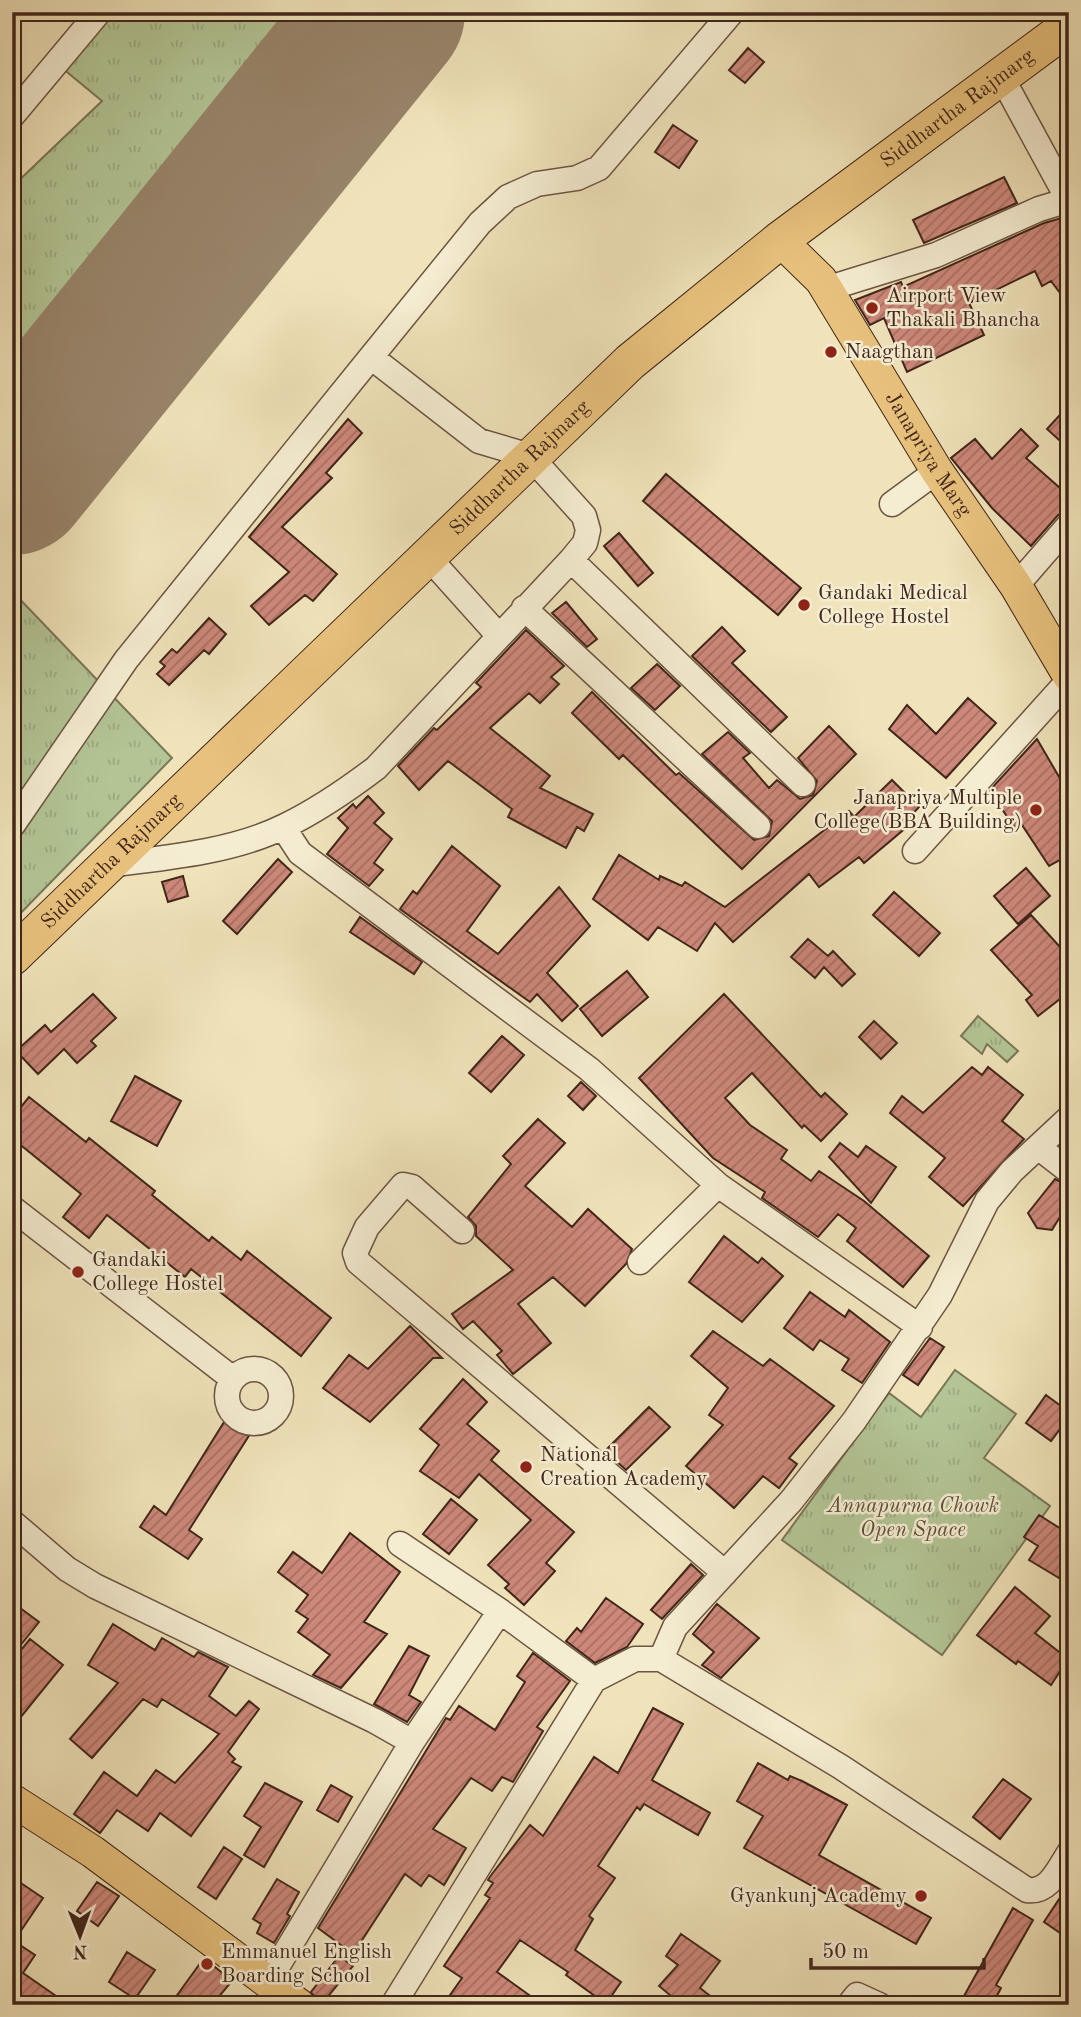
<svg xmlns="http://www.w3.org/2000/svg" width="1081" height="2017" font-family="'Old Standard TT',serif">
<defs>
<pattern id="grass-tufts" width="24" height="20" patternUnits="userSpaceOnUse" patternTransform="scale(1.75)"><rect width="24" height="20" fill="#b3c595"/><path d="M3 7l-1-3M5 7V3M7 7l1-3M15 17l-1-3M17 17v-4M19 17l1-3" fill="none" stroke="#9ba980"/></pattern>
<pattern id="building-hatch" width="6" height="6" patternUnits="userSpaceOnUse" patternTransform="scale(1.75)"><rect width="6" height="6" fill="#cd887a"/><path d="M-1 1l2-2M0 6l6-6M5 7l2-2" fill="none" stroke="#a86f63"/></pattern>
</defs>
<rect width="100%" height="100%" fill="#f0e3ba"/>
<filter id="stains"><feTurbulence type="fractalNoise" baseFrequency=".00286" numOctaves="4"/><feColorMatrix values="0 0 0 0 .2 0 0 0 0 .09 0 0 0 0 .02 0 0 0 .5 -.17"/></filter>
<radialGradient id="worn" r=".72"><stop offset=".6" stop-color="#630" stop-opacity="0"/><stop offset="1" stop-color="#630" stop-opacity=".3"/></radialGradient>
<path fill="url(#grass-tufts)" stroke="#7a7658" stroke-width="2" d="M97 12H308L12 374V187L102 101 55 62Z
M12 591 172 758 12 922Z
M978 1016 1018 1051 1007 1062 987 1044 982 1054 961 1036Z
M955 1370 1016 1414 984 1458 1050 1506 942 1655 782 1540 889 1393 921 1417Z"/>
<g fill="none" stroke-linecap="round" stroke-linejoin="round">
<path stroke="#98846a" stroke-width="158" d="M12 476 386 12"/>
</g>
<path fill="url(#building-hatch)" stroke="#41261b" stroke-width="2" d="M748 48 764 62 745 83 729 70Z
M673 125 697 141 679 168 655 152Z
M1004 177 1017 203 924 243 913 220Z
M1069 216V305L1051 281 1042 286 1035 271 969 303 984 335 907 372 884 318 870 325 855 300 901 282 903 287 1044 223Z
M1069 405V449L1047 429Z
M348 419 362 433 326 473 332 478 282 527 337 574 313 601 305 595 269 625 251 606 289 572 249 537Z
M1021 429 1038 446 1026 458 1069 496V510L1058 515 1031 546 992 508 951 458 975 439 992 459Z
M666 474 801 588 778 615 643 501Z
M619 533 653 573 638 586 604 546Z
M566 602 597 639 587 647 552 613Z
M209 618 226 634 209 654 204 650 169 685 157 674 165 666 160 662 172 649 177 653Z
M722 627 745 651 732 663 787 717 771 732 692 656Z
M526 630 564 666 551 677 559 684 540 703 529 693 490 728 550 776 540 788 593 814 584 831 577 827 566 848 508 817 512 809 448 761 419 790 398 766 434 728 437 730 481 687 476 683Z
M657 664 680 686 655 710 631 688Z
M592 692 676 775 679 773 754 840 769 836 772 821 702 754 728 732 750 753 743 758 769 788 777 780 800 799 813 795 817 781 798 758 829 726 856 754 742 869 623 755 619 759 572 713Z
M968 698 996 723 946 778 889 729 907 705 936 734Z
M1037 739 1069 794V855L1049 866 1022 825 1016 829 989 791Z
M892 780 919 807 905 822 908 826 864 863 859 857 819 887 809 874 733 942 715 923 697 951 658 927 648 940 593 899 619 855 659 880 660 876 682 886 685 882 725 907 849 811 854 817Z
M368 796 384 813 374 823 392 839 374 863 383 870 369 886 327 854 348 828 338 818 353 804 356 808Z
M452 846 500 886 467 931 498 954 559 887 590 926 547 973 578 1006 562 1021 537 994 530 1002 400 909 413 891 417 894Z
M278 859 292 872 237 934 223 921Z
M1026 868 1050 896 1018 924 994 896Z
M183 876 188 896 168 902 162 882Z
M894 892 940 933 919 956 873 915Z
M1031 915 1069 957V992L1038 1016 1026 1000 1032 995 991 950Z
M360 917 422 962 414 974 350 932Z
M808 939 828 956 833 951 855 974 842 986 824 967 815 978 791 957Z
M627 971 648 997 602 1036 580 1009Z
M93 994 116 1018 91 1041 96 1046 77 1063 64 1049 38 1074 16 1051 45 1025 51 1032Z
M724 994 821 1097 825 1093 847 1114 821 1141 804 1125 802 1128 752 1073 725 1098 750 1125 787 1150 781 1159 811 1181 819 1171 864 1201 929 1256 903 1287 847 1241 856 1228 838 1214 818 1237 762 1198 765 1192 713 1158 639 1078Z
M874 1021 897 1043 881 1059 859 1037Z
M502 1036 524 1055 491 1092 469 1073Z
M972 1067 982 1075 988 1067 1023 1095 1002 1121 1024 1139 963 1206 929 1177 945 1158 890 1113 902 1096 923 1113Z
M135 1076 181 1101 157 1146 111 1121Z
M581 1082 596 1096 583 1110 568 1096Z
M29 1097 86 1142 89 1138 155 1191 152 1195 209 1241 212 1237 241 1260 247 1251 331 1318 301 1356 191 1269 185 1277 107 1215 89 1238 63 1217 81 1194 12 1138V1118Z
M538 1119 565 1143 525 1186 572 1227 588 1209 632 1249 626 1264 585 1306 553 1277 518 1304 551 1343 513 1374 497 1355 502 1351 473 1321 463 1329 452 1314 513 1270 476 1236V1226L468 1217 511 1164 503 1156Z
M840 1143 858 1157 866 1146 896 1167 871 1203 829 1157Z
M1055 1179 1069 1186V1202L1052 1230 1037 1228 1028 1213Z
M724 1236 758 1263 762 1258 783 1276 742 1322 689 1282Z
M810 1292 845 1317 849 1310 890 1342 862 1383 842 1370 849 1359 820 1340 813 1350 784 1328Z
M410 1326 442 1358H433L370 1422 323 1388 349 1355 368 1369Z
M713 1331 763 1366 770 1359 834 1406 789 1458 797 1464 779 1488 763 1476 734 1508 686 1466 723 1425 709 1415 728 1388 691 1356Z
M930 1338 944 1347 918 1385 903 1375Z
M463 1379 487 1402 467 1424 499 1451 491 1460 574 1532 546 1563 555 1571 524 1605 505 1588 509 1584 488 1565 531 1520 479 1474 459 1498 420 1471 439 1445 420 1429Z
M1046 1395 1069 1412V1417L1051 1441 1026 1423Z
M649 1407 670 1427 626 1470 605 1451Z
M226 1419 250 1434 189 1530 202 1539 188 1559 140 1527 154 1506 166 1515Z
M451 1499 477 1520 449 1554 423 1534Z
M1039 1515 1069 1534V1567L1059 1578 1029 1560 1038 1546 1024 1537Z
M350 1533 400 1572 364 1622 387 1634 341 1688 313 1675 330 1655 298 1632 308 1619 296 1611 308 1595 278 1572 293 1552 322 1573Z
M691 1564 703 1575 662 1619 651 1610Z
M1015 1587 1050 1616 1035 1633 1068 1659 1051 1685 1018 1661 1016 1664 977 1635Z
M606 1598 643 1624 627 1647 595 1663 566 1641 577 1628 581 1632Z
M12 1602 39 1622 12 1656Z
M717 1604 759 1638 721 1678 702 1665 714 1652 693 1634Z
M113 1624 155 1650 162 1638 194 1657 198 1652 228 1667 209 1696 236 1716 249 1701 259 1709 228 1752 235 1759 232 1762 241 1767 191 1836 160 1813 148 1831 117 1810 100 1833 74 1814 104 1772 137 1796 156 1770 175 1783 219 1734 162 1699 157 1707 143 1699 92 1758 70 1739 118 1683 88 1665Z
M30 1639 63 1665 12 1728V1661Z
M409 1646 429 1656 409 1695 421 1702 407 1722 374 1704Z
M533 1653 570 1681 537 1727 543 1731 513 1782 502 1777 492 1791 471 1778 433 1829 466 1848 444 1885 429 1875 421 1886 405 1874 353 1954 318 1928 446 1718 450 1720 459 1706 495 1730 525 1682 517 1676Z
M653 1708 683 1724 652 1780 710 1813 698 1835 644 1804 640 1810 637 1807 598 1866 615 1878 589 1916 593 1919 575 1950 621 1982 606 2004 566 1975 568 1972 520 1940 497 1972 543 2005H443L462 1978 444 1966 490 1898 485 1895 493 1883 488 1880 492 1874 530 1825 543 1836 594 1757 618 1773Z
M758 1763 788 1780 790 1776 802 1781 847 1805 819 1855 931 1918 916 1944 744 1848 763 1816 737 1801Z
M1003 1779 1031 1799 1000 1839 973 1817Z
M265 1783 302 1802 264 1867 244 1855 261 1827 244 1816Z
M331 1785 352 1797 338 1822 317 1810Z
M224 1847 242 1859 216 1899 198 1887Z
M12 1877 43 1898 14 1941 35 1955 23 1973 69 2005H12Z
M277 1879 299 1892 287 1914 290 1916 274 1943 257 1933 261 1924 253 1919Z
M97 1882 119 1896 98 1926 77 1911Z
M1069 1884V1939L1044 1922Z
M1013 1908 1033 1920 996 1985 1001 1988 992 2005H959Z
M681 1934 720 1961 700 1988 722 2005H682L659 1986 678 1965 666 1956Z
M127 1952 155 1970 135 1999 109 1982Z
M339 1956 353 1966 321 2005 311 1992Z
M204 1958 232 1981 212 2005H170Z"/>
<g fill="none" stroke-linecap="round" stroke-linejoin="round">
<defs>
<path id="minor" d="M1001 76 1069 201
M12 116 99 12
M826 289 936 255 1039 209 1069 200
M371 357 480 223 508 197 537 184 577 178 599 168 732 12
M892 504 937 471
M429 558 499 636
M571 560 803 784
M1016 586 1069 525
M524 608 758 826
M12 826 126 660 371 357 479 441 530 456 584 516 588 530 585 543 571 560 376 768C347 790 318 810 285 826 233 852 165 858 107 865
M283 827 300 853 589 1069 718 1185 920 1327
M915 851 1069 680
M1038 1147 1069 1171
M12 1208 233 1379
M462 1231 412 1187 403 1185 367 1227 355 1253 358 1262 725 1573
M640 1262 718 1185
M227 1396a27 27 0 1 1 54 0a27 27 0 1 1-54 0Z
M12 1522 67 1569 95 1586 375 1721 412 1742
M500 1611 594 1680
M661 1659 675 1627 791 1501 854 1421 940 1295 987 1201 1012 1171 1069 1118
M268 1982 412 1742 500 1611 400 1544
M393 2005 594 1680 635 1659H661L841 1767 1027 1890C1049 1893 1058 1870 1069 1853
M849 2005 857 1995 879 2005"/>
<g id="major">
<path id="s1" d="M780 240 821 280 937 471 1016 586 1069 676"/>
<path d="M12 1800 93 1852 299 2005"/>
</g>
<g id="highway">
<path id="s2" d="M12 957 630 362 780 240 1069 26"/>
</g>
</defs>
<use href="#minor" stroke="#6d5543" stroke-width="27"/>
<use href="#major" stroke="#41261b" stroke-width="34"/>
<use href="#highway" stroke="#41261b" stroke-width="39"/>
<use href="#minor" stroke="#f5edd2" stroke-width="24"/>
<use href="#major" stroke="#e8c27d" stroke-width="32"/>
<use href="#highway" stroke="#e8c27d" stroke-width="37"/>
</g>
<g fill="#8f2418" stroke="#f5edd2" stroke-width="2.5">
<circle cx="872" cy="308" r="7"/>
<circle cx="831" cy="352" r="7"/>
<circle cx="804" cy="605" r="7"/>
<circle cx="1036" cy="810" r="7"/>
<circle cx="78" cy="1272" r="7"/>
<circle cx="526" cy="1467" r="7"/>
<circle cx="921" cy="1896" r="7"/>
<circle cx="207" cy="1964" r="7"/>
</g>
<g text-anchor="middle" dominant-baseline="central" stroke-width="5" stroke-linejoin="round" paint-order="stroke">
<g font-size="21" fill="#41261b" stroke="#f5edd2">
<text stroke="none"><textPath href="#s2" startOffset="1272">Siddhartha Rajmarg</textPath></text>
<text stroke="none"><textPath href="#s1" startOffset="262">Janapriya Marg</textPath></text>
<text stroke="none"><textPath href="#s2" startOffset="705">Siddhartha Rajmarg</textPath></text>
<text stroke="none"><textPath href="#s2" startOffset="138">Siddhartha Rajmarg</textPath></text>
</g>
<g font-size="21" fill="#41261b" stroke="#f5edd2" text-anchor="start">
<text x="886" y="296">Airport View<tspan x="886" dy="24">Thakali Bhancha</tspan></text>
<text x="845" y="352">Naagthan</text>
<text x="818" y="593">Gandaki Medical<tspan x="818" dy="24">College Hostel</tspan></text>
<text x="1022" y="798" text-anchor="end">Janapriya Multiple<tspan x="1022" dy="24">College(BBA Building)</tspan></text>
<text x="92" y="1260">Gandaki<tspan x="92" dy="24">College Hostel</tspan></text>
<text x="540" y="1455">National<tspan x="540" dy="24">Creation Academy</tspan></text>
<text x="907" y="1896" text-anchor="end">Gyankunj Academy</text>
<text x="221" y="1952">Emmanuel English<tspan x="221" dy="24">Boarding School</tspan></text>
</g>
<g font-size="21" font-style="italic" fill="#5e4e3a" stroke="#f5edd2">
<text x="913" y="1506">Annapurna Chowk<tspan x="913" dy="24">Open Space</tspan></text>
</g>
</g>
<rect width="1081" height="2017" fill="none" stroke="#f0e3ba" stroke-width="42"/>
<rect x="14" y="14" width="1053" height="1989" fill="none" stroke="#41261b" stroke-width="3.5"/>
<rect x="21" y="21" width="1039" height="1975" fill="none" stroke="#41261b" stroke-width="2"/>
<g transform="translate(80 1936) rotate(179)" stroke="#f5edd2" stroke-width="5" paint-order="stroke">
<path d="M0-5L12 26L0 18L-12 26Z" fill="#41261b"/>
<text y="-10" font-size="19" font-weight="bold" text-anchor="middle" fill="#41261b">N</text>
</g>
<path d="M811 1958v10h173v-10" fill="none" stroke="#41261b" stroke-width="3.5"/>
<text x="822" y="1958" font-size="21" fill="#41261b" stroke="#f5edd2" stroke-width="5" paint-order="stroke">50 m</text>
<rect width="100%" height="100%" filter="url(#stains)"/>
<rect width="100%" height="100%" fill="url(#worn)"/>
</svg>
